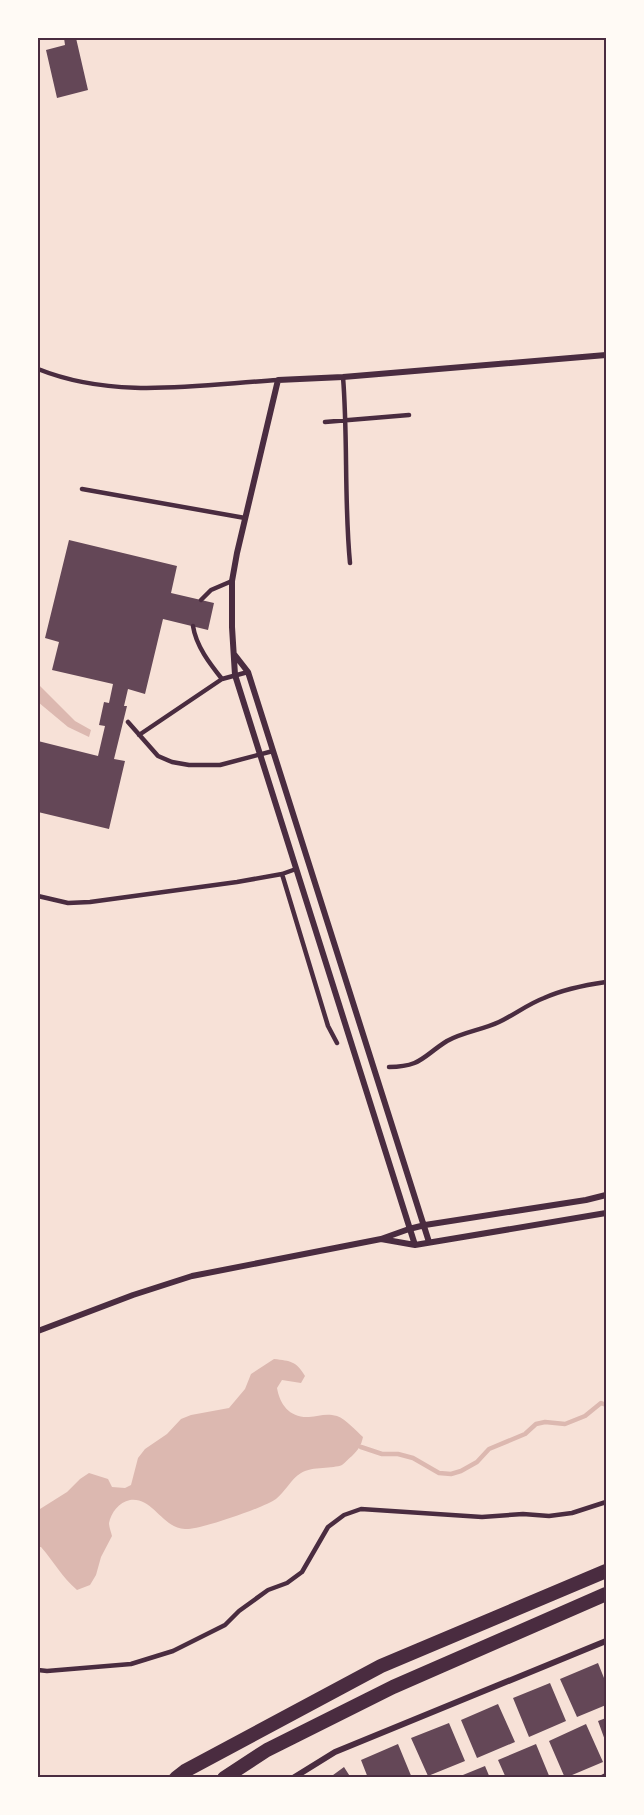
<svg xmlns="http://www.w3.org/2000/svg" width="644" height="1815" font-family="'DM Sans',sans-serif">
<rect width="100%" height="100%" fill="#f7e1d7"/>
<path fill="#dcb8b0" d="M38 684 75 721 91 730 89 737 68 727 38 702Z
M274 1359C291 1361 296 1361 305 1376L301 1383 282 1380 277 1388C280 1405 290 1418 309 1417 319 1416 326 1413 337 1416 346 1419 356 1431 363 1437 361 1446 359 1449 352 1456 349 1458 345 1463 342 1465 333 1469 313 1466 301 1473 291 1479 285 1492 276 1499 263 1508 200 1530 185 1529 162 1528 153 1497 130 1500 119 1502 111 1513 109 1523 109 1527 111 1532 112 1536L101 1557 96 1575 90 1585 77 1590C62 1577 54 1562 41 1547H38V1513L40 1509 67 1492 80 1479 89 1473 108 1479 112 1487 125 1488 131 1485 138 1458 145 1449 167 1434 181 1419 191 1415 229 1408 245 1389 251 1374Z"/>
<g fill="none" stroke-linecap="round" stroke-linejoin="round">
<path stroke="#dcb8b0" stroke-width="4.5" d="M361 1447 382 1454H398L413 1458 439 1473 451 1474 461 1471 477 1462 489 1449 525 1434 536 1424 545 1422 565 1424 585 1416 601 1403 606 1405"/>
</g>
<path fill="#644757" d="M64 38H76L88 90 57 98 46 50 65 45Z
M69 540 177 566 171 593 214 603 208 630 163 619 145 694 128 689 124 706H127L114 759 125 761 109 829 38 812V741L98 756 105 726 99 725 104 702 109 703 113 684 52 670 59 642 45 638Z
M598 1663 606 1683V1705L577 1717 560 1679Z
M550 1683 566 1721 529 1737 513 1698Z
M498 1704 515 1742 477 1758 461 1720Z
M606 1718V1743L598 1721Z
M449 1723 465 1761 428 1776 411 1738Z
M586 1724 603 1762 565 1778 549 1741Z
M398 1744 412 1778H368L361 1760Z
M536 1744 550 1778H506L498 1760Z
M485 1766 490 1778H458V1777Z
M344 1767 351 1778H329Z"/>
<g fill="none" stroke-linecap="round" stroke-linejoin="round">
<path stroke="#4a2c40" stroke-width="4.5" d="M38 369C115 400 197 385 278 380
M343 377C348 439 344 501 350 563
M325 422 409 415
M82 489 245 518
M201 600 211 590 232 581
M193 626C196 646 210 664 222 679
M128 722 158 756 172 762 189 765H220L273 751
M139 735 222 679 248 672
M282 874 328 1026 337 1043
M38 896 68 903 90 902 237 882 282 874 296 869
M389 1067C421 1067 423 1056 447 1041 463 1032 482 1030 499 1022 514 1015 528 1004 544 998 564 989 585 985 606 982
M38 1670 47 1671 131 1664 173 1651 225 1625 239 1611 268 1590 287 1583 302 1572 328 1527 344 1515 361 1509 482 1517 523 1514 549 1516 572 1513 606 1502"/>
<path stroke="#4a2c40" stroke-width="6" d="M234 654 248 672 429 1242
M381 1239 415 1245 606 1213
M415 1245 235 675 232 627V581L237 553 278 380 343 377 606 355
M38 1331 133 1295 192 1276 381 1239 409 1229 425 1225 586 1200 606 1195
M293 1778 335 1752 606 1641
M602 1778 606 1776"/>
<path stroke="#4a2c40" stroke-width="14" d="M176 1778 185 1771 381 1666 606 1571
M224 1778 267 1750 393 1687 606 1594"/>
</g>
<rect width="644" height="1815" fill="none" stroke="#fffaf5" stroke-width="78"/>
<rect x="39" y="39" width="566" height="1737" fill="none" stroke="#4a2c40" stroke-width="2"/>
</svg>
